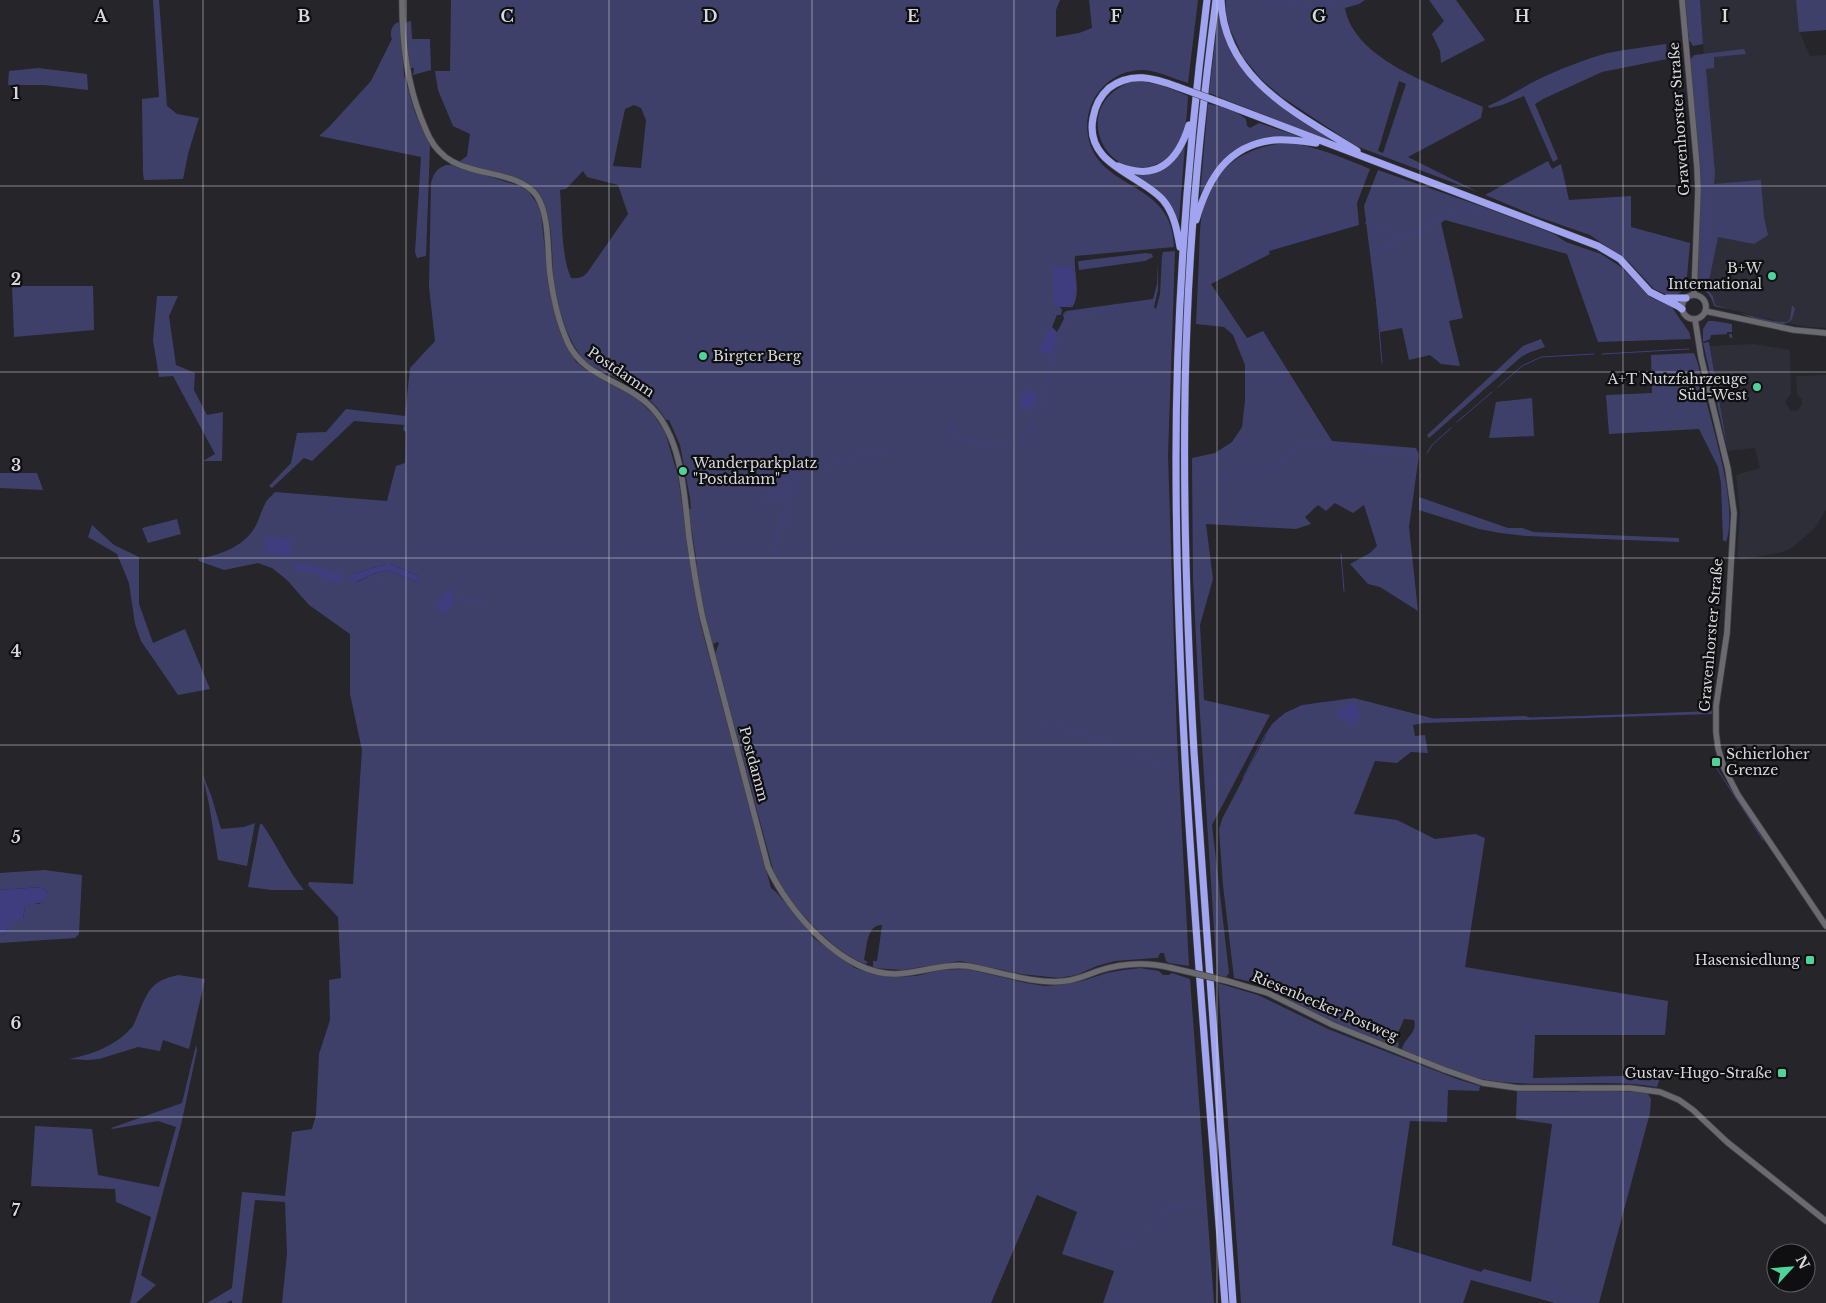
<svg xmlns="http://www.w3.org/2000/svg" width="1826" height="1303" font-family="'Libre Baskerville',serif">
<rect width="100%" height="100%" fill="#25252a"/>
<path fill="#2d2e38" d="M1700 0H1796L1799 31 1810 56 1826 55V328L1808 327 1752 316 1746 313 1715 306 1713 296 1704 284 1715 217Z
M1754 344 1790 350 1791 394 1786 400V404L1790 410 1794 411 1798 410 1802 404V400L1797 394 1796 376 1826 375V510L1814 529 1793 547 1783 552 1741 560 1737 556 1740 514 1736 475 1760 468 1755 448 1728 451 1710 346Z"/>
<path fill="#3f406a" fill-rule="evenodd" d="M153 0H159L167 106 177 114 199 118 188 154 183 179 144 180 143 173 142 99 159 97Z
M451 0H1060L1056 10V37L1079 33 1092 28 1089 0H1198L1188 83C1174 79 1159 71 1144 70 1109 69 1082 101 1088 136 1098 192 1173 179 1174 247L1075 256C1073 272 1082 293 1072 308L1071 307 1072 305 1059 307 1062 309 1061 315H1057L1052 327 1057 332 1064 319 1063 314 1066 311 1153 299 1157 284 1158 261V290L1154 307 1156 309 1160 294 1162 256 1163 252 1175 251 1168 455 1177 738 1189 966 1169 963 1166 961 1164 953H1160L1158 958H1155L1115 961 1097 966 1076 975 1059 978 1021 974 960 961 902 970 873 968V961H877L882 925C866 925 867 948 864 960L868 962 866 964C837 955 795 910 779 883 775 877 773 869 771 862L715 654 719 643 717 642 712 645 698 581 696 557 688 508 691 509 690 498 680 445 669 420H666C656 402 637 388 618 379 603 371 587 367 578 352 564 331 558 305 554 280 550 248 557 203 526 182L459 162 467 156 470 134 453 126 438 90 435 71H450ZM634 105 641 108 646 120 641 168 613 166 625 109ZM583 171 587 177 618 185 628 214 587 273C582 278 577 279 571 278 561 256 562 215 560 190L566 189Z
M1226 0H1365L1359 4 1345 8C1354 61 1440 87 1483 107L1481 118 1408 157 1478 192 1356 146 1282 97 1261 79 1243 57 1230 29 1226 13ZM1399 81 1406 84 1383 153 1378 151Z
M1429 0H1456L1485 40 1441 63 1440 51 1432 34 1444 21Z
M1685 0H1700L1703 44 1693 46 1689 40Z
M1796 0H1826V30L1799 32Z
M1219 9 1251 79 1264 92 1345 147 1209 93Z
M411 21 412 39H430L431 70 413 75 414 68H409L408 65 406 25 407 22Z
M398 22 400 24 404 75 415 113 430 145 426 256 417 258 415 252 421 157 319 136 329 127 371 81 392 39C389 33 392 25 398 22Z
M1666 44 1667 59 1602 72 1543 99 1535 104 1558 159 1553 162 1524 96 1502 105 1489 108 1488 106C1510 97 1528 83 1550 74 1568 66 1589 58 1608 53 1627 49 1647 47 1666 44Z
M1744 49 1746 54 1714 57V68L1706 69 1715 173 1714 184 1761 180 1764 218 1768 235 1754 244 1718 237 1709 281 1704 285 1713 296 1715 305C1739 311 1763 322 1787 322L1790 319 1792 306H1793L1795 309 1792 319C1781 332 1753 318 1741 313 1733 309 1722 308 1714 306 1712 300 1709 290 1698 288L1699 207 1690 60 1694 55Z
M38 68 87 74 88 90 44 85H8L9 71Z
M1133 81C1154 81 1169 88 1188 96 1187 111 1187 128 1181 141 1176 152 1168 159 1157 164 1106 186 1066 105 1133 81Z
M1208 104C1222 106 1234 110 1246 119L1247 126 1250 128 1259 123 1310 140 1268 139 1219 166 1200 194Z
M1287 143C1317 146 1343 158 1370 169L1357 203 1359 225 1269 251 1270 254 1211 284 1247 338 1263 331 1332 441 1416 448 1419 455 1409 527 1418 611 1380 587 1368 584 1350 564 1370 553 1377 546 1364 505 1353 513 1335 503 1326 511 1318 505 1305 517 1311 524 1296 529 1206 524 1213 579 1200 625 1204 700 1270 715 1212 825 1229 973 1226 977 1217 975 1199 699 1193 578 1192 458 1215 453 1232 442 1242 427 1245 400V365L1233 335 1224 327 1196 324C1197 302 1198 280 1199 259 1200 241 1199 222 1204 205 1216 165 1247 146 1287 143Z
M1185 146 1179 220 1176 219 1171 209 1135 177 1136 174 1171 163Z
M1548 161 1552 169 1561 164 1569 200 1631 196V227L1690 243 1686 288 1676 296 1667 295 1654 289 1629 262 1590 235 1538 217 1485 195Z
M446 165H452L520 186 528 191 539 206 541 215 548 277 569 349 576 362 586 370 635 397 653 414 665 432 678 476 694 590 700 622 771 888 776 892 811 933V936L855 968 873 974 898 977 916 976 940 970 967 969 1026 983 1045 986 1058 985 1082 981 1107 973 1123 970 1140 968 1159 971 1163 975H1169L1172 973 1190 979 1214 1303H1103L1114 1271 1062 1254 1077 1212 1037 1195 991 1303H282L287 1254 285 1202 255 1200 242 1303H232V1300L226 1303H207L232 1288 242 1192 285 1196 292 1132 312 1129 316 1115 319 1054 330 1020 329 980 341 978 338 917 308 885 309 882 353 884 362 750 350 694V634L309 605 287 580 272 568 258 563 224 570 199 561 198 559C218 555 238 549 251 533 258 525 260 513 265 504 267 499 272 496 275 492L387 501 396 466 405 463 406 432 403 430 404 425 354 421 312 461 304 458 272 488 269 486 291 463 297 433 326 432 346 409 405 416 410 368 435 341 429 287 431 183C434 173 436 169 446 165ZM386 564H391L419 576 416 582 388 570 373 574 357 582 353 574Z
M1378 170 1486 208 1554 234 1566 242 1601 254 1621 267 1650 297 1671 306 1689 332 1691 339 1598 342 1567 254 1445 220 1441 223 1463 318 1449 321 1460 366 1441 364 1430 355 1409 360 1402 328 1380 332 1364 206Z
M1146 253 1152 254 1153 257 1145 261 1079 270 1078 262 1079 261Z
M12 286H93L94 330 14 337Z
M157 296H178L169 316 176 365 195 373 194 390 207 415 223 412 222 461H203L215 454 173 376 159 377 153 340Z
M1708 321H1714L1732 324V332H1727V334H1732V338H1730L1729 334 1711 335 1710 339 1703 342V329Z
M1541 339 1545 347 1528 353 1521 357 1429 438 1427 435 1523 346Z
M1709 342 1728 451 1703 343Z
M1694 353C1700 366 1702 385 1706 400 1715 436 1738 508 1726 542L1723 540 1721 483 1718 467 1699 429 1609 434 1606 395 1652 393 1651 355Z
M1532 398 1534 436 1489 438 1496 402Z
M0 473H37L43 490 0 488Z
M1419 497 1508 528H1522L1534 532 1679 538V542L1526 536 1500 533 1479 529 1419 510Z
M177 519 181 534 148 543 142 528Z
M92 525 114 545 139 557V604L153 643 185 629 210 689 178 695 141 641 135 624 129 583 117 554 88 537Z
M1354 698 1435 719 1525 716 1531 718 1712 711V714L1424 723 1413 725 1415 736 1425 735 1428 753 1411 752 1397 763 1375 761 1354 814 1397 820 1435 839 1475 834 1485 838 1465 967 1668 1001 1665 1035H1535L1533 1078 1661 1075 1657 1087C1599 1077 1539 1090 1481 1079 1457 1075 1426 1059 1402 1050 1403 1038 1418 1034 1414 1020L1404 1019 1395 1040 1399 1043 1398 1048 1320 1017 1304 1010 1284 996 1252 982 1234 978 1223 885 1219 830 1222 819 1272 724 1285 713 1302 705Z
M202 773 211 795 221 829 244 827 255 823 247 866 218 860 209 804Z
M260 824H262C277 845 287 870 304 890H272L248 887Z
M44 870 82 875 79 934 75 938 0 943V935L6 934 11 919H23L25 906 28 903 39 904 44 899 47 892 42 887 0 890V873Z
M178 975 205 979 189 1049 163 1040 160 1051 138 1047 99 1059 88 1060 69 1059C93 1054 116 1046 133 1026 135 1022 137 1017 139 1012 149 989 152 981 178 975Z
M1218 983 1258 995 1328 1029 1457 1079 1480 1086 1479 1091 1448 1090 1447 1122 1410 1121 1392 1245 1481 1272 1484 1269 1531 1282 1552 1124 1516 1119 1517 1091 1579 1092V1090L1647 1092 1651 1099 1650 1113 1599 1303H1555L1471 1280 1463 1303H1241Z
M196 1045 197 1050 181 1125 141 1275 156 1285 136 1303H130L151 1217 116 1202 115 1189 31 1186 35 1126 92 1129 98 1175 159 1187 176 1127 158 1121 112 1129 111 1128 182 1103Z"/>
<path fill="#3f3d7f" d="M1070 266C1078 274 1076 298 1071 307H1059L1054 302 1053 272 1054 268Z
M1050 329H1054L1057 336 1052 352 1047 354 1039 350 1047 330Z
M1027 389 1036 395V400L1032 411 1022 408 1019 405 1023 392Z
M266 536 289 540 292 550 291 555 284 556 268 553 265 550Z
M298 562 342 575 344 577 340 582C326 581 324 576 314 572 307 570 301 572 294 569L295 564Z
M386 564H391L419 576 416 582 388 570 373 574 356 582 351 580 350 577 353 574Z
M448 589 452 592 454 603 445 615 439 610 437 604Z
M1353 702 1358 708 1360 715 1354 725 1338 716 1337 712 1339 709 1347 707Z
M42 887 47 892C45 904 38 904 28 904L25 906 23 919H11L13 924 9 926 6 934 0 935V890Z"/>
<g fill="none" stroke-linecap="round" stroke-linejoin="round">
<path stroke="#3f3d7f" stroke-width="1" d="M1267 0 1286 1 1309 7 1335 4
M1698 0 1701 42
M1346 3 1358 0
M1704 59 1697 67V70L1707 179 1705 197 1707 246 1705 280
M1365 223C1381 223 1391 234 1407 235
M1246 262 1270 248 1358 223
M1374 266 1372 253 1463 207 1481 210
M1374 271 1382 363
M1212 281 1214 280
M1126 304 1155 300
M1602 354 1689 349
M1498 387 1522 366 1541 357 1594 354
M1038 415 1061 332 1070 315 1108 310
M1457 422 1492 392
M953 425V433L955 436C977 443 1005 453 1025 437 1030 433 1033 426 1036 420
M1427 453 1432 445 1451 428
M783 464 797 469
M780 468 794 474
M780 479 792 477
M1196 484 1273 467 1300 446 1306 444 1418 452
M779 486 791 483
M771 493 790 489
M770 496 788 493
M762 502 788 496
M781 538 801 474 805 470 888 449
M1341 554 1344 591
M772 556 796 471 799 467 809 464
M379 572 384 585
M453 599 489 602
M1057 717 1065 729
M1530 718 1708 713
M1434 719 1523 718
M1036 728 1039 726 1048 729 1053 725 1063 730 1116 744 1123 752 1133 757 1142 759 1150 757
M1152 764 1161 768
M1714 764 1763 840
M1243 778C1266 735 1268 710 1321 703
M1208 783 1235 779
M1115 1242C1142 1249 1153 1225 1168 1206L1180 1207 1198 1200
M1395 1248 1479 1272
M1486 1274 1588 1303"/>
<defs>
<path id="secondary" d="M402 0C402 41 406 80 421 118 426 130 430 142 439 151 447 160 460 166 472 169 492 175 524 177 537 196 550 217 547 250 550 274 553 297 558 321 568 343 585 379 626 380 653 409 683 442 684 495 689 537 693 565 697 592 703 619L768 867C788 911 843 975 896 974 920 973 944 963 968 966 997 971 1036 985 1065 981 1076 980 1087 975 1098 971 1122 963 1148 962 1172 968
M1682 0 1697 167 1698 190 1694 295
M1682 307a12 12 0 1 1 24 0a12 12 0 1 1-24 0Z
M1705 311 1794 330 1826 333
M1695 319 1701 357 1728 469 1734 513 1727 633 1716 706V732L1718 748 1724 768 1738 795 1826 926
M1227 981 1268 993 1333 1025 1445 1070 1483 1083 1518 1088H1630L1660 1092 1679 1100 1693 1110 1727 1142 1826 1221"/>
<path id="highway" d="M1207 0C1188 152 1176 305 1176 458 1176 740 1204 1022 1225 1303
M1216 0C1202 108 1191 216 1187 324 1181 467 1186 610 1194 752L1233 1303
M1221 0C1224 80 1298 114 1357 151
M1178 87C1154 78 1131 71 1109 88 1100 96 1095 106 1093 118 1084 165 1140 174 1163 200 1174 213 1177 230 1180 247
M1222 103 1598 246 1620 259 1650 292 1678 306 1682 309
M1118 166C1157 182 1178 161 1189 125
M1196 220C1208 179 1227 145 1274 140 1288 139 1302 141 1316 143
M1667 298H1686"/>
</defs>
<use href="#secondary" stroke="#424346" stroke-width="7"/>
<use href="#highway" stroke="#424346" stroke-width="8"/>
<use href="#secondary" stroke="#6a6a70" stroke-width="5.5"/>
<use href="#highway" stroke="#a1a4f0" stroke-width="7"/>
<defs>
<path id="secondary-bridge" d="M1172 968 1227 981"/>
<path id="highway-bridge" d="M1178 87 1222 103"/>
</defs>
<use href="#secondary-bridge" stroke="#424346" stroke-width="7" stroke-linecap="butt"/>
<use href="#highway-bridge" stroke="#424346" stroke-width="8" stroke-linecap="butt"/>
<use href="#secondary-bridge" stroke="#6a6a70" stroke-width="5.5"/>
<use href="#highway-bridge" stroke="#a1a4f0" stroke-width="7"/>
</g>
<path fill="none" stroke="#d7d8db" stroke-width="1" stroke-opacity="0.55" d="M203 0V1303M406 0V1303M609 0V1303M812 0V1303M1014 0V1303M1217 0V1303M1420 0V1303M1623 0V1303M0 186H1826M0 372H1826M0 558H1826M0 745H1826M0 931H1826M0 1117H1826"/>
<g fill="#50d398" stroke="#0f0f11" stroke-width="2">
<circle cx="1772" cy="276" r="5"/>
<circle cx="703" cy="356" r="5"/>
<circle cx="1757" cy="387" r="5"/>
<circle cx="683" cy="471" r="5"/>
<rect x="1711" y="757" width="10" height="10" rx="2.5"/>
<rect x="1805" y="955" width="10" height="10" rx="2.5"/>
<rect x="1777" y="1068" width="10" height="10" rx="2.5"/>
</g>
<g text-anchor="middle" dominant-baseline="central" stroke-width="4.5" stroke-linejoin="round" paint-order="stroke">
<g font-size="14" fill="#d7d8db" stroke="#0f0f11">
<text transform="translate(1679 119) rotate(-94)">Gravenhorster Straße</text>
<text transform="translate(621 372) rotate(34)">Postdamm</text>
<text transform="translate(1711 635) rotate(-85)">Gravenhorster Straße</text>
<text transform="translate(754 764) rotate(75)">Postdamm</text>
<text transform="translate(1325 1006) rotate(23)">Riesenbecker Postweg</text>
</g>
<g font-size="14" fill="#d7d8db" stroke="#0f0f11" text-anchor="end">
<text x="1762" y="268">B+W<tspan x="1762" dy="16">International</tspan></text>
<text x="713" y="356" text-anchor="start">Birgter Berg</text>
<text x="1747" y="379">A+T Nutzfahrzeuge<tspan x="1747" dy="16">Süd-West</tspan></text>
<text x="693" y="463" text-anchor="start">Wanderparkplatz<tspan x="693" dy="16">"Postdamm"</tspan></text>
<text x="1726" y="754" text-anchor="start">Schierloher<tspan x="1726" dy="16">Grenze</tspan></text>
<text x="1800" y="960">Hasensiedlung</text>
<text x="1772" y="1073">Gustav-Hugo-Straße</text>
</g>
</g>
<g font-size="16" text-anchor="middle" font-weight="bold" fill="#d7d8db" stroke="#0f0f11" stroke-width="4.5" stroke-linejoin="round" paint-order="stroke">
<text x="101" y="22">A</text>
<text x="304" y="22">B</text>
<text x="507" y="22">C</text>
<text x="710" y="22">D</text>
<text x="913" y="22">E</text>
<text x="1116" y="22">F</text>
<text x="1319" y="22">G</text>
<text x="1522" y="22">H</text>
<text x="1725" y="22">I</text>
<text x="16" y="99">1</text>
<text x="16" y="285">2</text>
<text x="16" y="471">3</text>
<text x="16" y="657">4</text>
<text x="16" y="843">5</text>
<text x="16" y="1029">6</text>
<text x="16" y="1216">7</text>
</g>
<g transform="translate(1791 1268) rotate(64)"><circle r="24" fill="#0f0f11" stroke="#5f5f62"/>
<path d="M0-4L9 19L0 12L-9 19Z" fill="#50d398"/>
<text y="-8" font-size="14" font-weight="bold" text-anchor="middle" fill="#d7d8db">N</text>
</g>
</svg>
